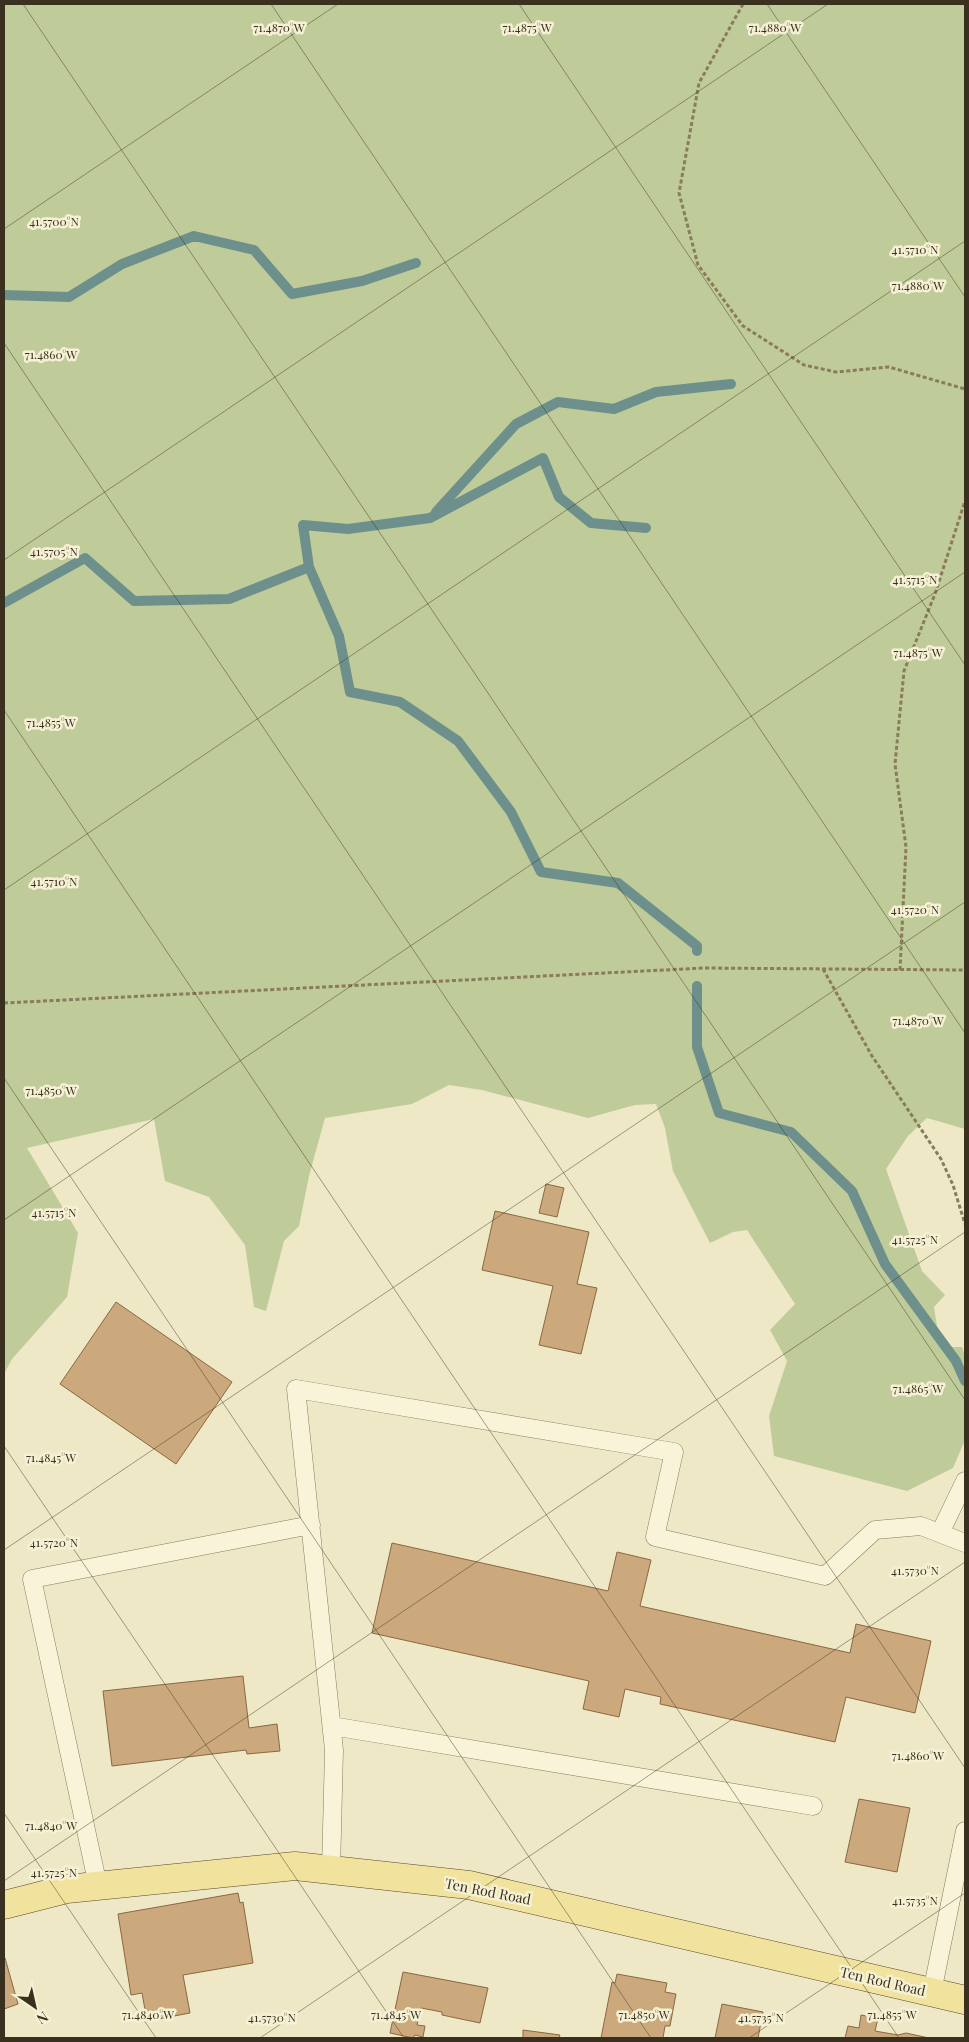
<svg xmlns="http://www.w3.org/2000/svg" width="969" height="2042" font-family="'Playfair Display',serif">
<rect width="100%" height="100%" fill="#eee8c6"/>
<path fill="#bfcc99" d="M4 4H965V1129L927 1118 908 1136 886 1169 922 1271 945 1295 934 1307 939 1339 948 1347H962L965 1355V1440L953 1468 907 1491 774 1456 769 1416 787 1361 770 1330 795 1304 747 1230 733 1232 710 1243 673 1171 665 1128 656 1104 635 1105 588 1118 482 1090 449 1085 412 1104 325 1118 309 1176 299 1226 284 1241 266 1311 254 1307 245 1245 209 1197 165 1181 154 1119 27 1148 78 1233 67 1297 12 1359 4 1374Z"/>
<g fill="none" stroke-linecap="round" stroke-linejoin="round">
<path stroke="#6d908d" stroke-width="10" d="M4 295 69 297 122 264 194 236 254 250 292 294 362 281 416 263
M436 512 516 424 558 402 614 409 656 392 731 384
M309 567 303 525 348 529 430 518 543 458 559 497 591 523 646 528
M4 603 85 558 134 601 229 599 309 567 339 636 350 692 400 702 458 741 511 812 541 872 618 883 697 946V951
M697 986V1047L719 1113 791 1132 852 1191 885 1264 956 1361 965 1381"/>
</g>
<path fill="#cca97c" stroke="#896841" d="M546 1184 564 1188 557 1217 539 1213Z
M495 1211 589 1232 577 1284 597 1288 581 1354 539 1345 553 1286 482 1270Z
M116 1302 232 1382 176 1464 60 1384Z
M392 1543 608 1591 617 1552 651 1560 640 1606 850 1653 856 1624 931 1641 915 1713 846 1697 835 1742 660 1704 661 1697 625 1689 619 1717 583 1709 589 1681 372 1633Z
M243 1676 249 1728 277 1724 280 1751 247 1754 246 1750 112 1766 103 1691Z
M859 1799 910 1808 897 1872 845 1862Z
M238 1893 240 1903 243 1902 253 1963 183 1975 190 2013 147 2021 142 1993 131 1995 118 1914Z
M5 1958 18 2004 4 2009V1959Z
M403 1972 488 1988 480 2023 442 2015V2012L421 2008 417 2025 425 2026 423 2037 415 2035 413 2038 390 2033Z
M617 1974 667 1983 665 1992 676 1994 670 2026H665L663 2038H601L612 1982 615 1983Z
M722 2004 763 2012 758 2038H715Z
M861 2015 878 2018 875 2031 898 2035 906 2033 929 2038H845L848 2026 859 2028Z
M523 2030 560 2035 559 2038H523Z"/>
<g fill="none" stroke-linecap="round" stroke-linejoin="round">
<defs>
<path id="service" d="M940 1533 965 1481
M332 1726 813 1806
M331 1871 334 1750 296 1389 674 1452 655 1537 825 1576 875 1530 921 1526 965 1543
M98 1886 32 1579 311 1525
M932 1992 965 1831"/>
<path id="primary" d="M4 1905 67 1889 295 1866 469 1885 965 2000"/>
</defs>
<use href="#service" stroke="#897b5b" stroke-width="19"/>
<use href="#primary" stroke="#57482f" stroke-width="29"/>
<path stroke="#897b5b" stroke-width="3" stroke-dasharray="4 2.5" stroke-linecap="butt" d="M743 4 699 83 679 193 698 265 743 326 804 365 836 372 889 367 965 389
M823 969 872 1056 941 1159 953 1185 965 1224
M900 970 906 847 895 764 904 671 935 594 965 501
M4 1003 704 968 965 970"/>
<use href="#service" stroke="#f9f4d9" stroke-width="18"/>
<use href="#primary" stroke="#f1e39e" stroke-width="28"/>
</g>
<path fill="none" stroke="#3a301f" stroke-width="1" stroke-opacity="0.45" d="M23 4 965 1400M271 4 965 1033M519 4 965 665M767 4 965 297M4 229 338 4M4 343 965 1768M4 560 828 4M4 710 899 2038M4 890 965 241M4 1078 651 2038M4 1220 965 572M4 1446 404 2038M4 1550 965 902M4 1813 156 2038M4 1881 965 1232M260 2038 965 1562M749 2038 965 1893"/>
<g text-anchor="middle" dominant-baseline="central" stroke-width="5" stroke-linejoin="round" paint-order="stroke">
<g font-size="14" fill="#3a301f" stroke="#f6f1d5">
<text transform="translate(488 1891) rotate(11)">Ten Rod Road</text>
<text transform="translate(883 1981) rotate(13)">Ten Rod Road</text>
</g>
</g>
<g font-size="12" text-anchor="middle" fill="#3a301f" stroke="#f6f1d5" stroke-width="5" stroke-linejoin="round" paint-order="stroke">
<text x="527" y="32">71.4875°W</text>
<text x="775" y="32">71.4880°W</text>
<text x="279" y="32">71.4870°W</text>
<text x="54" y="226">41.5700°N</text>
<text x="915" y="254">41.5710°N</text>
<text x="918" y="290">71.4880°W</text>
<text x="51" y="359">71.4860°W</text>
<text x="54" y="556">41.5705°N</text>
<text x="915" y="584">41.5715°N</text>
<text x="918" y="657">71.4875°W</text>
<text x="51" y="727">71.4855°W</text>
<text x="54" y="886">41.5710°N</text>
<text x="915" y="914">41.5720°N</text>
<text x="918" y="1025">71.4870°W</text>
<text x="51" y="1095">71.4850°W</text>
<text x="54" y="1217">41.5715°N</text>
<text x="915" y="1244">41.5725°N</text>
<text x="918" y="1393">71.4865°W</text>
<text x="51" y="1462">71.4845°W</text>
<text x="54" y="1547">41.5720°N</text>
<text x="915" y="1575">41.5730°N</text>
<text x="918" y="1760">71.4860°W</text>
<text x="51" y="1830">71.4840°W</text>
<text x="54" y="1877">41.5725°N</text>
<text x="915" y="1905">41.5735°N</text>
<text x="148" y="2019">71.4840°W</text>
<text x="396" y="2019">71.4845°W</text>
<text x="644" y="2019">71.4850°W</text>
<text x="892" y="2019">71.4855°W</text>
<text x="272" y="2022">41.5730°N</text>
<text x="761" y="2022">41.5735°N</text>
</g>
<rect width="969" height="2042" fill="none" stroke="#3a301f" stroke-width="10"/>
<g transform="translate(35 2007) rotate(146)" stroke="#f6f1d5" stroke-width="4" paint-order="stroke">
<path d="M0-4L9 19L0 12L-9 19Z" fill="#3a301f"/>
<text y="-8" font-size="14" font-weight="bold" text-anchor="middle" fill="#3a301f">N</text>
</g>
</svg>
